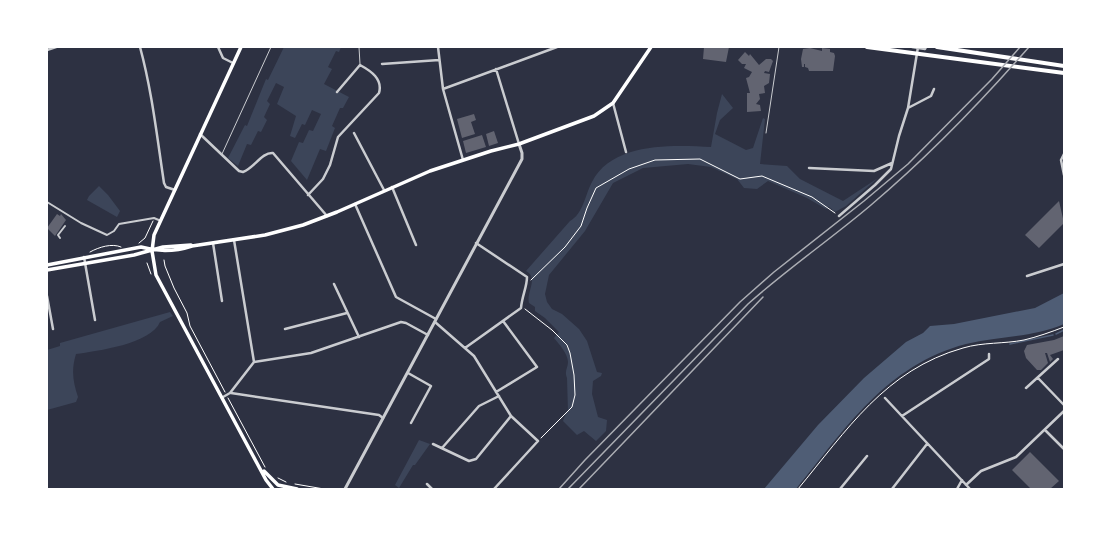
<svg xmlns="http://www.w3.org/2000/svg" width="1111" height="536" font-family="Signika,sans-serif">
<rect width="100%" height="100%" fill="#2d3142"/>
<path fill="#3c4559" d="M284 47H341L339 52 336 51 328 67 332 69 324 84 349 97 343 108H340L332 126 335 128 326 151 320 149 307 180 291 161 299 142 303 143 309 130 313 131 321 114 312 110 305 125 302 124 295 138 290 136 296 116 277 104 284 87 276 83 267 101 270 104 264 117 267 120 261 132 258 131 251 145 247 144 238 166 228 158 245 125 247 126 266 79 268 80Z
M722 94 733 108 720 120 715 134 746 150 753 148 763 118 765 119 760 164 787 166 800 179 843 201 878 178 846 206 835 212 829 207 826 209 807 198 768 181 757 189 744 188 737 179 711 167 688 164 643 168 613 183 585 231 549 275 545 294 547 302 552 309 562 314 579 329 587 341 597 372 602 373 601 376 593 381 592 394 598 417 607 420 606 431 596 441 584 431 577 435 563 421 566 413 568 412 567 378C564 371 568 368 568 362 568 354 559 344 554 338L559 332 545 318 535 311V307L529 303C526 292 539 278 526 271L570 221C583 214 585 195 592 182 612 142 673 145 711 147L717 113Z
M99 186 108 195 120 211 117 217 87 200 89 196Z
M170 312 173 316 160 322C151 344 97 351 76 354 71 370 73 382 78 397L76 402 47 410V350L60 346V343Z
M419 440 430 444 415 465H413L399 488 395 485Z"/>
<path fill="#4f5d75" d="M1064 293V324C1031 338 999 336 966 344 886 365 845 429 796 489H764L818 425 864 378 906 342 923 333 930 326 954 324 1035 308Z"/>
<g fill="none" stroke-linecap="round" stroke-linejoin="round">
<path stroke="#4f5d75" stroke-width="1.5" d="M1056 334 1064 330
M1010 344 1053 335"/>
</g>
<path fill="#626471" d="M704 47H729L726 62 703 59Z
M810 48 822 51V48L830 49V52L834 53 835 56 833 71H809L808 68 805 67V64H804V67H802L801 59 803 49Z
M745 52 749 56 750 54 759 65 766 59H771L773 61 769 72 765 71 764 73 770 74 769 83 764 86 765 93 759 94 760 99 756 104 760 105 761 111 747 112V93H750L746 78 749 77 752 72 744 68 746 64H742L738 60Z
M474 114 476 120 471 122 475 134 462 138 457 119Z
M494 131 498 143 489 146 486 134Z
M482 135 486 147 466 153 463 141Z
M1059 201 1064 223 1039 248 1025 235Z
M57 214 60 216 61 214 66 220 55 236 47 228Z
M1064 336V350L1050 355 1053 359 1050 362 1047 353H1045L1048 363 1041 370H1037L1026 358 1024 351 1027 345 1054 340Z
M1030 452 1059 481 1050 489H1031L1012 470Z"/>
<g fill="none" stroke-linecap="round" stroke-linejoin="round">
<path stroke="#fff" stroke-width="1" d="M139 243 145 238 153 221
M90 252C99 247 112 243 121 247
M164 260 165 266 174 288 187 313 190 326 225 392
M147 263 151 274
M531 280 565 247 581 226 587 208 596 188 629 169 655 160 700 159 740 179 762 176 812 197 835 213
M525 309 552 330 567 345 570 353 574 375 575 395 572 407 541 438
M228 398 265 467
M278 478 286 482
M295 484 324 489
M798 489C847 430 885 370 963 348 983 342 1004 344 1024 340 1037 337 1051 332 1064 327"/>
<path stroke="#caccd0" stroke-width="1" d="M359 47 360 64
M766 133 779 47
M222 154 271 47"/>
<path stroke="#caccd0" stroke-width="2" d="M47 202 81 223 107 235 114 231 119 224 154 218 161 221
M60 238 58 235 65 226"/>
<path stroke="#caccd0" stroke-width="2.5" d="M140 47C152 91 157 137 164 183L166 187 175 190
M218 47 223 58 233 63
M438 47 443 89 463 160
M912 47 925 49 926 47
M47 50 56 47
M382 64 439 60
M496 69 519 144
M443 89 557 47
M613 103 626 152
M908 108 931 96 934 89
M354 133 384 190
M200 134 239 171 243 172C254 168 262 152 273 153L327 216
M1064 154 1061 160 1064 175
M809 168 874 171 892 163
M392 187 416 245
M308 195 323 179 330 165 338 137 379 93C383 79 371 71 360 65L337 92
M355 204 396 297 436 319
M839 216 875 185 891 169 899 136 908 108 918 47
M234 240 254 362
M213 243 222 301
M84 257 95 320
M1027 276 1064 264
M334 284 359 337
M47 296 53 329
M435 322 474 356 511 416 538 441 494 489
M285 329 347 313
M465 348 521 308C522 296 527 287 527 277L476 243
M408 373 431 386 411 423
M1038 378 1064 405
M1026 388 1058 359
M496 392 537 367 503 321
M231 393 379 415 383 418
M223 397 230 393 254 362 311 353 401 322 406 323 428 335
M885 398 970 489
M902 416 989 359V354
M1045 430 1064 449
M433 444 469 461 476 459 511 416
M442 448 479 406 499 396
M427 484 432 489
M966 485 981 471 1016 457 1064 411
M840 489 867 456
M892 489 927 444
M957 489 962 480"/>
<path stroke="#caccd0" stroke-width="3" d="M345 489 522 159V153L519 144"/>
<path stroke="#fff" stroke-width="3.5" d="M241 47 154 235 152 251 156 275 266 480 273 489
M47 265 141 247C158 252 174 252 192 246L265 235 303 225 337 212 430 171 491 151 519 144 594 116 613 103 651 47
M47 270 134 255 163 247 191 245
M264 471 278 485 297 489"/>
<path stroke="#fff" stroke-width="4" d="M867 47 1064 73
M937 47 1064 66"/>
<path stroke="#abadb3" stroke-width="1.5" d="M559 489 585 460 740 302 774 272 864 201 908 164 992 79 1020 47
M568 489 748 304C787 269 831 239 871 205 928 157 980 103 1029 47
M579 489 763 297"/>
</g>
<rect width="1111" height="536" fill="none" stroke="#ffffff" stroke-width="96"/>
</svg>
